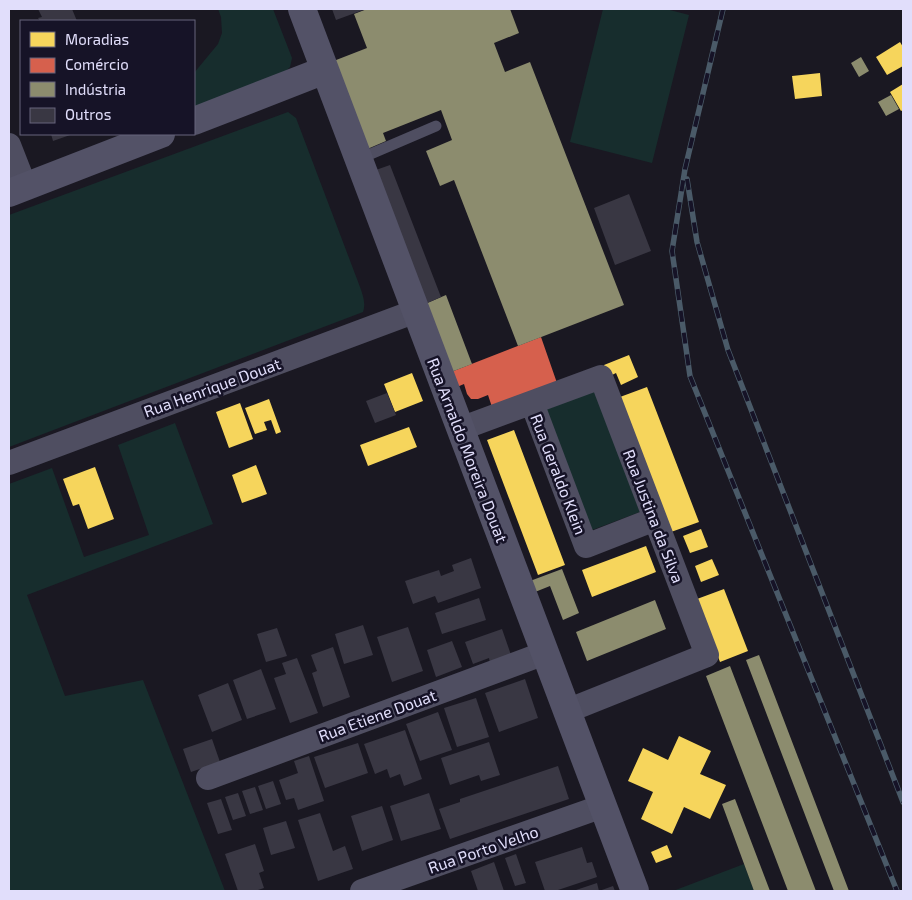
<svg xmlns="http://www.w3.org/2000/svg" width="912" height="900" font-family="'Exo 2',sans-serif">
<rect width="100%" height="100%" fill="#1a1822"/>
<path fill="#172d2d" d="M218 9H273L292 58 290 67 283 74 194 109V73L218 44 222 33 221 17Z
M603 9H666L689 15 652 163 570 142Z
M288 112 296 118 360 287C363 296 366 303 363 312L9 447V215Z
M595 391 640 512 592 530 546 409Z
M175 423 213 524 27 595 65 696 143 680 225 891H9V484L52 468 84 557 149 535 118 445Z
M744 864 754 891H673Z"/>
<path fill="#f6d55c" d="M900 42 903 47V66L887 75 876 57Z
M820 73 822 96 795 99 792 76Z
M903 84V110L901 111 890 92Z
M629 355 638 377 621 385 616 373 608 377 604 365Z
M412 373 423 401 395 412 384 384Z
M647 387 699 522 671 532 620 397Z
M269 399 281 432 276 434 271 420 264 422 267 430 255 434 245 408Z
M240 403 253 439 229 448 216 412Z
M409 427 417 447 368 466 360 445Z
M514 430 565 565 538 575 487 440Z
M256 465 267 494 242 503 232 475Z
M95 467 114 519 88 529 79 504 73 506 63 479Z
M701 529 708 547 690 553 683 536Z
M646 546 656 572 592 597 582 570Z
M712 559 719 575 701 582 695 566Z
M724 589 748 651 720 662 697 599Z
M679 736 711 751 700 774 726 785 710 819 684 807 672 834 641 819 653 792 628 781 643 748 668 760Z
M667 845 672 857 656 863 651 852Z"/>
<path fill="#d6604d" d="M541 337 557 383 492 407 488 395 478 399H471L467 394 464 384 457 387 451 372Z"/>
<path fill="#8c8c6e" d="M367 9H510L519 33 494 43 505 72 530 62 624 305 518 346 454 180 440 186 426 151 452 140 441 110 383 133 386 141 365 150 331 62 367 48 354 14Z
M861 57 869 71 859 77 851 63Z
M891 95 899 109 886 116 878 102Z
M446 295 472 364 451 372 425 304Z
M562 569 579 613 563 620 550 586 535 592 530 581Z
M655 600 666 629 587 661 576 632Z
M759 655 849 891H834L746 660Z
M730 666 816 891H788L706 676Z
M735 799 770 891H754L722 804Z"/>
<path fill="#393743" d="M38 9H72L77 21H40L38 18 42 17Z
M332 9H366L336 20Z
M51 134H73L53 141Z
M390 165 441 297 425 304 373 171Z
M629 194 651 251 615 265 594 208Z
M387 393 396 415 375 423 366 401Z
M471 558 481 588 438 603 435 596 413 604 405 581 439 570 441 576 454 571 452 565Z
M479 598 486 620 442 634 435 613Z
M363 625 373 655 344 664 335 634Z
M408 627 423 671 392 682 377 637Z
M277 628 287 656 266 662 257 634Z
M502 629 511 655 490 663 489 658 473 664 465 642Z
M452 641 462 667 436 677 427 650Z
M333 647 350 697 323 707 312 673 317 671 311 655Z
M297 658 318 713 290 723 274 678 286 674 282 663Z
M261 669 276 709 247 719 233 680Z
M525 679 538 718 499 732 485 693Z
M228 683 242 720 212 732 198 695Z
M476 698 489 737 457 747 444 708Z
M438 712 452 750 420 761 406 724Z
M405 730 422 779 404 786 400 774 390 778 387 769 375 774 364 744Z
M212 739 220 762 191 772 183 749Z
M489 742 500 775 481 781 479 775 450 785 441 758Z
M358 743 368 773 325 788 314 757Z
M309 756 324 801 298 810 294 798 286 800 279 780 298 773 294 761Z
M558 766 569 799 450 839 439 809 460 802V799Z
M273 781 281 804 266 809 258 786Z
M255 787 263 810 250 814 242 791Z
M238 793 246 816 233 820 225 797Z
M429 793 441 829 401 841 390 806Z
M221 799 232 830 218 834 207 803Z
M382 806 393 840 362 851 351 816Z
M320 813 333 851 345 846 353 869 318 881 298 820Z
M286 821 295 848 271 855 263 828Z
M255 844 264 871 259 873 264 888 255 891H238L225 854Z
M582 847 587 863 592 862 597 877 555 891H545L535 862Z
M516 854 526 883 515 886 505 858Z
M494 862 504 891H478L471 871Z
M597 883 599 891 613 886 615 891H573Z"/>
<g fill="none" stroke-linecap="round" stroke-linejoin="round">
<path stroke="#4f4e61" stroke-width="11" d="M359 159 436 126"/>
<path stroke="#4f4e61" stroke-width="24" d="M9 145 25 186
M532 403 586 546 655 519
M460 429 601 377 707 655 567 711
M9 463 416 311
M208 778 545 653
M362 891 603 806"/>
<path stroke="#535267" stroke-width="28" d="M302 9 635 891
M194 121 325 70
M9 193 161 134"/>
<defs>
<path id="rail" d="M723 9 685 169 672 251 690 376 897 891
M687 179 697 242 728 350 903 802"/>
</defs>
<use href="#rail" stroke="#4a5a68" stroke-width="5.5"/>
<use href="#rail" stroke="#161327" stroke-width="4" stroke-dasharray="11" stroke-linecap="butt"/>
</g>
<g text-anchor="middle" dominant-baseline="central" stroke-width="5" stroke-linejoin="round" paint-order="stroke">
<g font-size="16" fill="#e1defb" stroke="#161327">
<text transform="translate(212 387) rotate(-20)">Rua Henrique Douat</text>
<text transform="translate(468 450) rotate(69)">Rua Arnaldo Moreira Douat</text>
<text transform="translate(559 474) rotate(69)">Rua Geraldo Klein</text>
<text transform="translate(654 516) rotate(69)">Rua Justina da Silva</text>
<text transform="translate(377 715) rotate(-20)">Rua Etiene Douat</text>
<text transform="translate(483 849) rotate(-19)">Rua Porto Velho</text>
</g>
</g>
<rect width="912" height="900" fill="none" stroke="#e1defb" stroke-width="20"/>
<rect x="20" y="20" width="175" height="115" fill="#161327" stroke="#67647c"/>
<rect x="30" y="32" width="25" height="15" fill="#f6d55c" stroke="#67647c"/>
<text x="65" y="45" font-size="15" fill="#e1defb">Moradias</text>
<rect x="30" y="58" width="25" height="15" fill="#d6604d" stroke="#67647c"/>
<text x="65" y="70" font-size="15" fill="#e1defb">Comércio</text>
<rect x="30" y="82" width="25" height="15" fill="#8c8c6e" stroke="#67647c"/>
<text x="65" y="95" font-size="15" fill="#e1defb">Indústria</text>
<rect x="30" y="108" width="25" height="15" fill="#393743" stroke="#67647c"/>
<text x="65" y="120" font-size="15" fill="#e1defb">Outros</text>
</svg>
